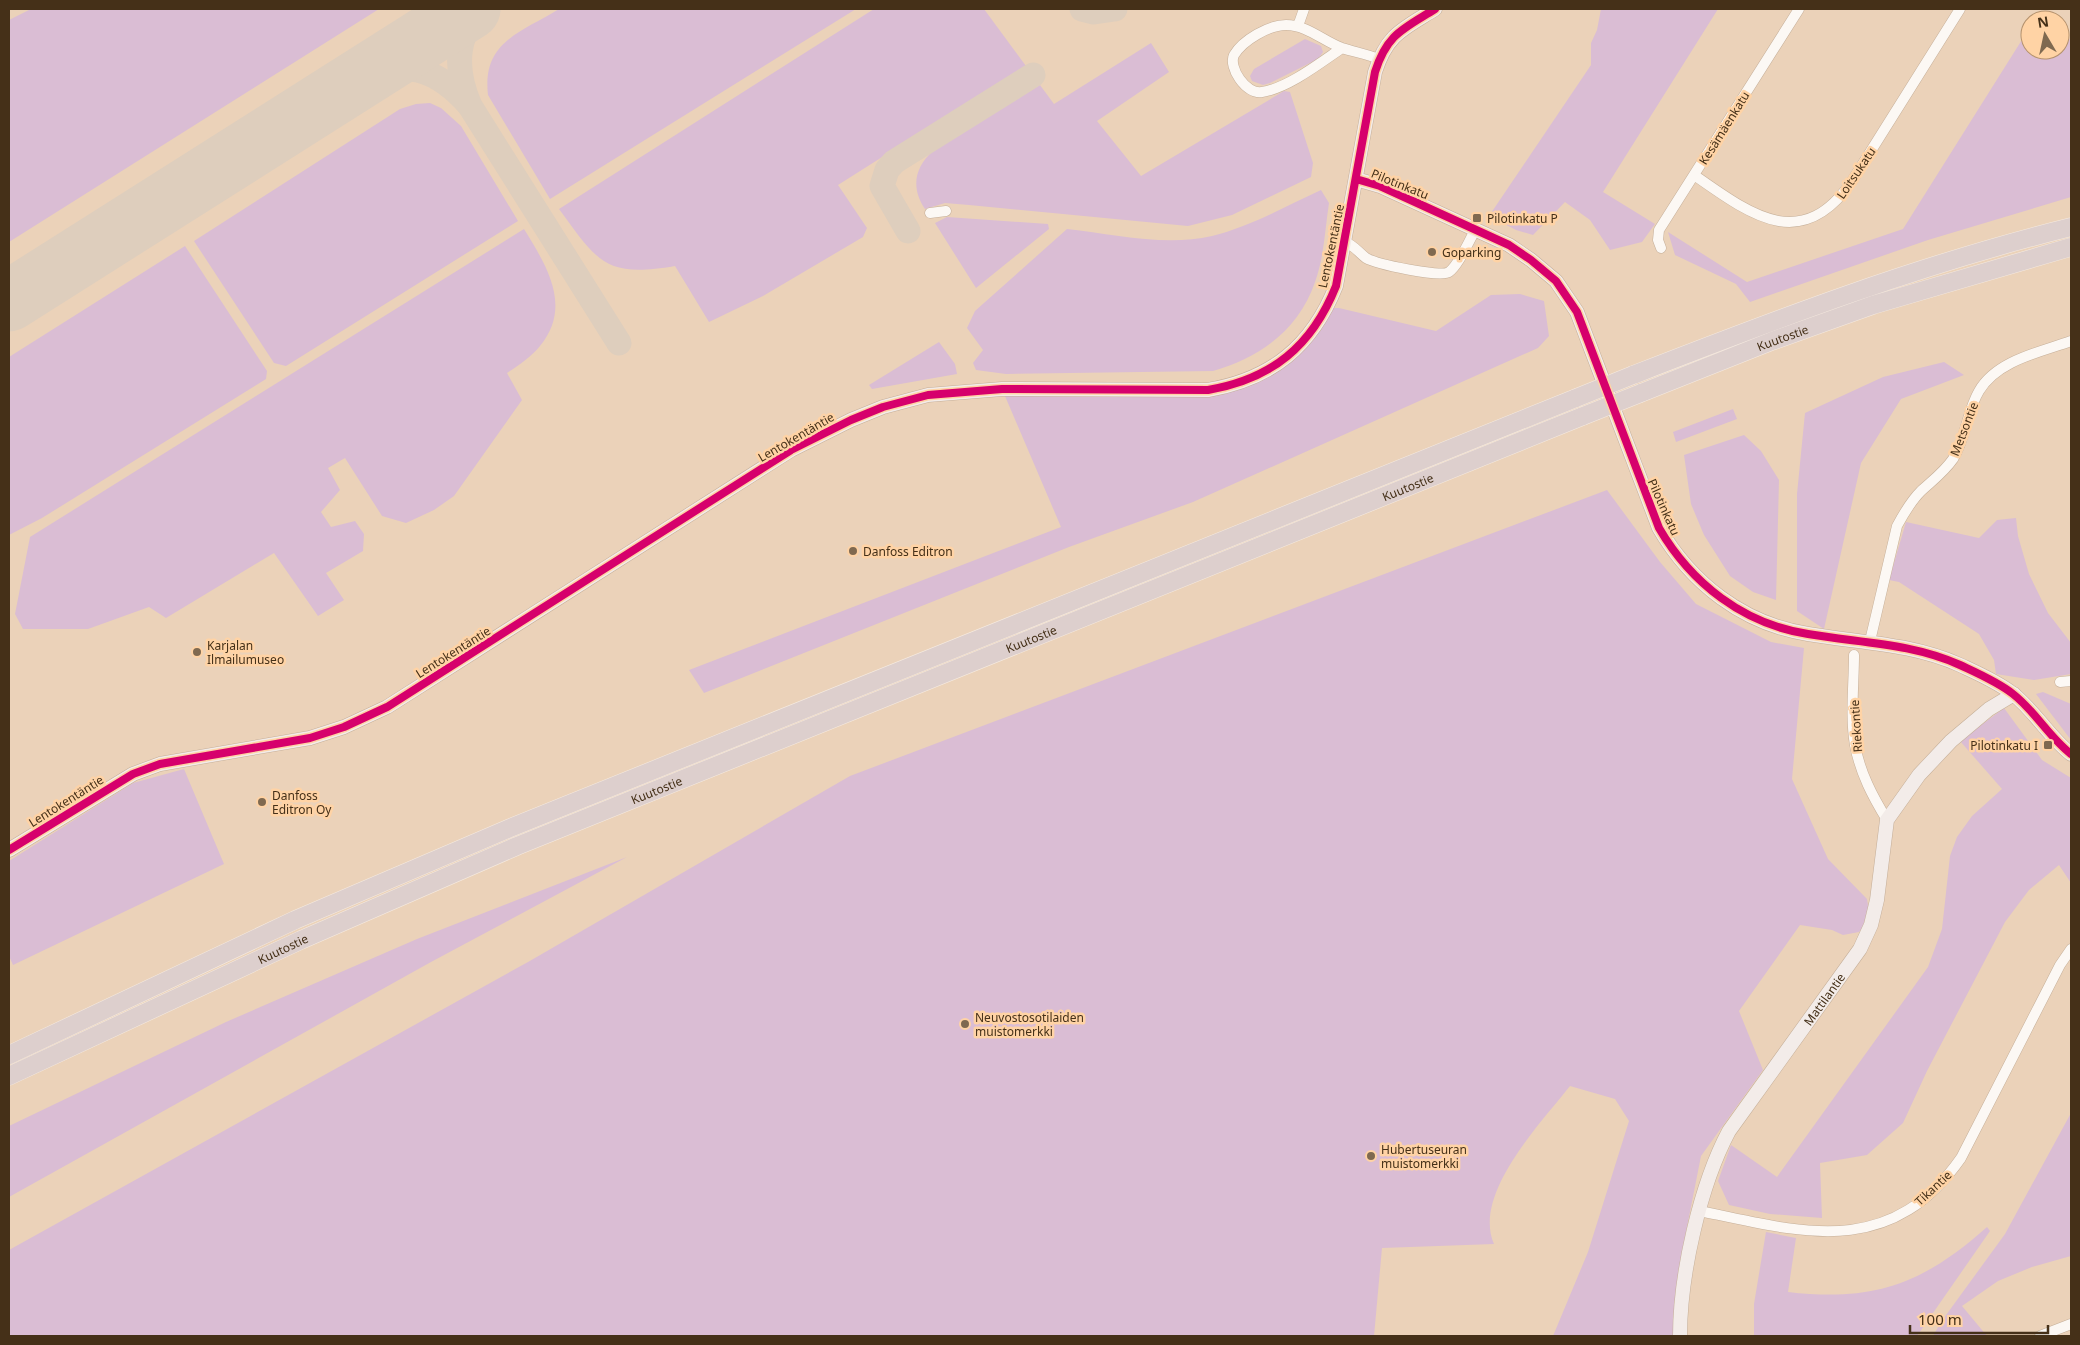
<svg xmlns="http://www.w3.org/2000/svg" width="2080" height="1345" font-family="'Noto Sans',sans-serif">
<rect width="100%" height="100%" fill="#ebd2b9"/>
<path fill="#dabdd4" d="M31 9H379L9 242V20Z
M559 9H856L550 199 488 95C482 42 520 33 559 9Z
M874 9H984L1026 66 838 185 867 228 863 237 763 296 709 322 675 266C605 278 598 262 559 209Z
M1601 9H1718L1603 192 1655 224 1642 242 1610 250 1590 220 1565 202 1533 235 1516 230 1489 216 1591 65V43L1597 30Z
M2030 27V50H2060V36L2071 40V197L1928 240 1750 302 1736 284 1675 255 1668 232 1747 282 1903 229Z
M1305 39 1321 46 1323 52 1318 59 1270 83 1263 85 1252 81 1250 76 1254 69Z
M1151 43 1169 72 1097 121 1141 176 1284 91 1290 92 1313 163 1311 177 1232 215 1188 226 969 205 945 203 925 209C911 188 914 168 933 151L1040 85 1054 104Z
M430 103 441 108 461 126 518 221 286 366 274 363 194 241 400 109 416 104Z
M1321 190 1329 203C1325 229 1324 258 1315 282 1299 330 1259 358 1213 371L1006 374 976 370 973 363 983 350 967 328 975 311 1067 229C1114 234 1165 247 1212 236 1250 227 1286 206 1321 190Z
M947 217 1048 224 1049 229 976 288 935 223Z
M524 229C546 265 573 306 540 346 531 357 519 365 507 373L522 400 454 496 434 510 406 523 382 516 345 458 328 468 340 490 321 512 331 527 355 521 364 534 363 551 326 573 344 600 318 616 274 553 166 618 149 607 88 629H23L15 614 30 537Z
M185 246 267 371 266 379 42 518 9 535V357Z
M1520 294 1544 301 1549 336 1538 348 1193 502 1069 547 704 693 689 670 1061 527 1002 389 1208 390 1273 367 1328 308H1339L1436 331 1491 295Z
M939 342 955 364 957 374 872 389 869 385Z
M1944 362 1964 375 1901 399 1861 463 1824 629 1797 611V494L1805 413 1883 377Z
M1733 409 1737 419 1676 442 1673 432Z
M1744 435 1761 451 1779 480 1776 600 1753 592 1730 576 1704 535 1691 504 1684 455Z
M1607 490 1660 562 1696 604 1771 642 1804 648 1792 779 1828 859 1867 899 1870 919 1859 932 1843 935 1832 930 1800 925 1739 1011 1763 1070 1701 1156 1685 1237 1673 1336H1553L1588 1252 1629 1121 1615 1099 1570 1086C1541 1123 1472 1194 1494 1244L1382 1248 1374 1336H9V1250L528 962 850 776Z
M2016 518 2018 536 2029 574 2048 613 2071 643V674L2034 680 1996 674 1994 660 1979 634 1899 582 1889 580 1906 522 1979 538 1997 520Z
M2043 692 2071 704V740L2036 694Z
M2004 708 2042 760 2071 778V883L2059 865 2029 890 2005 922 1927 1071 1903 1123 1867 1155 1820 1163 1822 1218 1770 1214 1729 1205 1718 1181 1731 1145 1777 1177 1928 967 1942 929 1950 856 1957 837 1972 816 2002 789 1960 741Z
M184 769 224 864 13 965 9 956V861L133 783Z
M627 857 431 962 9 1197V1126L226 1022 417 939Z
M2071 1113V1256L2032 1267 1998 1281 1962 1306 1987 1336H1933L1941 1322 2005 1234Z
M1987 1227 1990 1231 1917 1336H1754V1304L1766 1232 1796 1238 1788 1292C1874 1302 1923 1284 1987 1227Z"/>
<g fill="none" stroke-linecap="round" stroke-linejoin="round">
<path stroke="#decebd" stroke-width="25" d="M1082 9 1094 12 1115 9
M358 80C404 57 438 69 470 106 455 71 454 38 481 9
M470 106 619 343
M908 231 882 186 887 170 894 162 1033 75"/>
<path stroke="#decebd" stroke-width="61" d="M9 301 470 9"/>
<defs>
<path id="street" d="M1298 26 1304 9
M1342 48C1320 63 1288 88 1262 92 1246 95 1228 67 1234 55 1243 40 1269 25 1286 25 1307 25 1323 41 1342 48 1354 52 1367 54 1379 59
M1694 175C1751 215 1802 254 1852 181L1960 9
M930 213 946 211
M1345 242C1355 246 1358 252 1366 258 1376 264 1441 278 1449 272 1459 265 1469 240 1476 229
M1661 248 1658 240 1659 230 1799 9
M1870 641 1897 526C1904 513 1911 501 1921 491 1933 480 1944 472 1953 459 1966 438 1967 411 1979 391 1997 360 2041 352 2071 341
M1854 655C1854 684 1850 717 1855 745 1860 773 1873 797 1887 820
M2060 682 2071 681
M1700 1211C1804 1233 1890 1259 1961 1158L2060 965 2071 949
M2040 1336 2071 1324"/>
<g id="secondary">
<path d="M1356 179 1380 186 1509 245 1531 260 1556 281 1577 312 1659 528C1691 583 1743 624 1808 634 1860 643 1911 643 1960 665 1977 673 1998 682 2013 694 2035 711 2049 737 2071 754"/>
<path d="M9 850 133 774 160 764 310 738 344 727 387 707 791 450 851 420 883 407 928 395 1002 389 1208 390C1272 379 1312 346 1336 286L1375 72C1387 34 1403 29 1435 9"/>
<path id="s1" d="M1680 1336C1680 1275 1700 1185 1729 1131L1860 949 1871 925 1877 900 1887 820 1919 775 1951 741 1989 709 2014 694"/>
</g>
<g id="highway">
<path d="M1633 375C1777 319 1921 264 2071 227"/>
<path id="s2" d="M1641 393 1772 341 1873 305 2071 247"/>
<path d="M9 1055 295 920 510 828 1576 398"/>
<path id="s3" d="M9 1076 301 940 517 846 1583 416"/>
</g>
</defs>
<use href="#street" stroke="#c5af99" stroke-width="11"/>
<use href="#secondary" stroke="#c5af99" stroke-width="15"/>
<use href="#highway" stroke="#f6ebe0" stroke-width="19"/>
<use href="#street" stroke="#fcf8f4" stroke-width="10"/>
<use href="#secondary" stroke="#f3ece9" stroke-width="14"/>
<use href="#highway" stroke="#ddcfcd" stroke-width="18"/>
<defs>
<path id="highway-bridge" d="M1576 398 1633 375
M1583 416 1641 393"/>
</defs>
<use href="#highway-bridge" stroke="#f6ebe0" stroke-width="19" stroke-linecap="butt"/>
<use href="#highway-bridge" stroke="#ddcfcd" stroke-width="18"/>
<defs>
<path id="cycleway" d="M1356 179 1380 186 1509 245 1531 260 1556 281 1577 312 1659 528C1691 583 1743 624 1808 634 1860 643 1911 643 1960 665 1977 673 1998 682 2013 694 2035 711 2049 737 2071 754
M9 850 133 774 160 764 310 738 344 727 387 707 791 450 851 420 883 407 928 395 1002 389 1208 390C1272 379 1312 346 1336 286L1375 72C1387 34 1403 29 1435 9"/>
</defs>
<use href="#cycleway" stroke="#ffd3a5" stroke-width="11"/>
<use href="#cycleway" stroke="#d6006c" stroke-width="8"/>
</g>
<g fill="#7f6950" stroke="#ffd3a5" stroke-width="2">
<rect x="1472" y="213" width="10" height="10" rx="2.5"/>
<circle cx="1432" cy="252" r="5"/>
<circle cx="853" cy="551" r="5"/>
<circle cx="197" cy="652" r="5"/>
<rect x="2043" y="740" width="10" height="10" rx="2.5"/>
<circle cx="262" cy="802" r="5"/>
<circle cx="965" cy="1024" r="5"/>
<circle cx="1371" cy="1156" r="5"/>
</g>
<g text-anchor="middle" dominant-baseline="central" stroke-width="5" stroke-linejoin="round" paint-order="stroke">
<g font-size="12" fill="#453018" stroke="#ffd3a5">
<text transform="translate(1724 128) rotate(-58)">Kesämäenkatu</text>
<text transform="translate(1856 173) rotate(-56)">Loitsukatu</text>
<text transform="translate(1400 184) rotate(22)">Pilotinkatu</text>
<text transform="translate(1331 246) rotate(-78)">Lentokentäntie</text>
<text stroke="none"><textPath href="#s2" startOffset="152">Kuutostie</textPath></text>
<text transform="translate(1964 429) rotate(-69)">Metsontie</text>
<text transform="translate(796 437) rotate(-30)">Lentokentäntie</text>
<text stroke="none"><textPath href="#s3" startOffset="1518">Kuutostie</textPath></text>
<text transform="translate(1664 507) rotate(66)">Pilotinkatu</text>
<text stroke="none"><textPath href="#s3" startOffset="1112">Kuutostie</textPath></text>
<text transform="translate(453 652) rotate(-32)">Lentokentäntie</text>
<text transform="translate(1856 726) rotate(-94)">Riekontie</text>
<text stroke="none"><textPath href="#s3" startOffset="708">Kuutostie</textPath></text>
<text transform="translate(66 801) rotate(-32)">Lentokentäntie</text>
<text stroke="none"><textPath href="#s3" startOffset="302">Kuutostie</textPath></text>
<text stroke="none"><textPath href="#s1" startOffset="375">Mattilantie</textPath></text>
<text transform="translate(1933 1188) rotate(-43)">Tikantie</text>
</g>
<g font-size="12" fill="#453018" stroke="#ffd3a5" text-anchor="start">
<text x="1487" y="218">Pilotinkatu P</text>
<text x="1442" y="252">Goparking</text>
<text x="863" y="551">Danfoss Editron</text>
<text x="207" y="645">Karjalan<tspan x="207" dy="14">Ilmailumuseo</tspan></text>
<text x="2038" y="745" text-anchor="end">Pilotinkatu I</text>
<text x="272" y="795">Danfoss<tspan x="272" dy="14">Editron Oy</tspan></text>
<text x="975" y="1017">Neuvostosotilaiden<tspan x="975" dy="14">muistomerkki</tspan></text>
<text x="1381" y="1149">Hubertuseuran<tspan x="1381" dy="14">muistomerkki</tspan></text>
</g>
</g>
<rect width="2080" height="1345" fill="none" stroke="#453018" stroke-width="20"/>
<g transform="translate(2045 35) rotate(351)"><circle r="24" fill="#ffd3a5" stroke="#b5926d"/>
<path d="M0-4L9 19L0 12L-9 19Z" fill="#7f6950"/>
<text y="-8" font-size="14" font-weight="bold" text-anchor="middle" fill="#453018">N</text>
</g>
<path d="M1910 1325v8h138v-8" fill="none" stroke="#453018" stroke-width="2.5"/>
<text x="1918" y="1325" font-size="15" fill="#453018" stroke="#ffd3a5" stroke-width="4" paint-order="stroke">100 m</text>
</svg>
